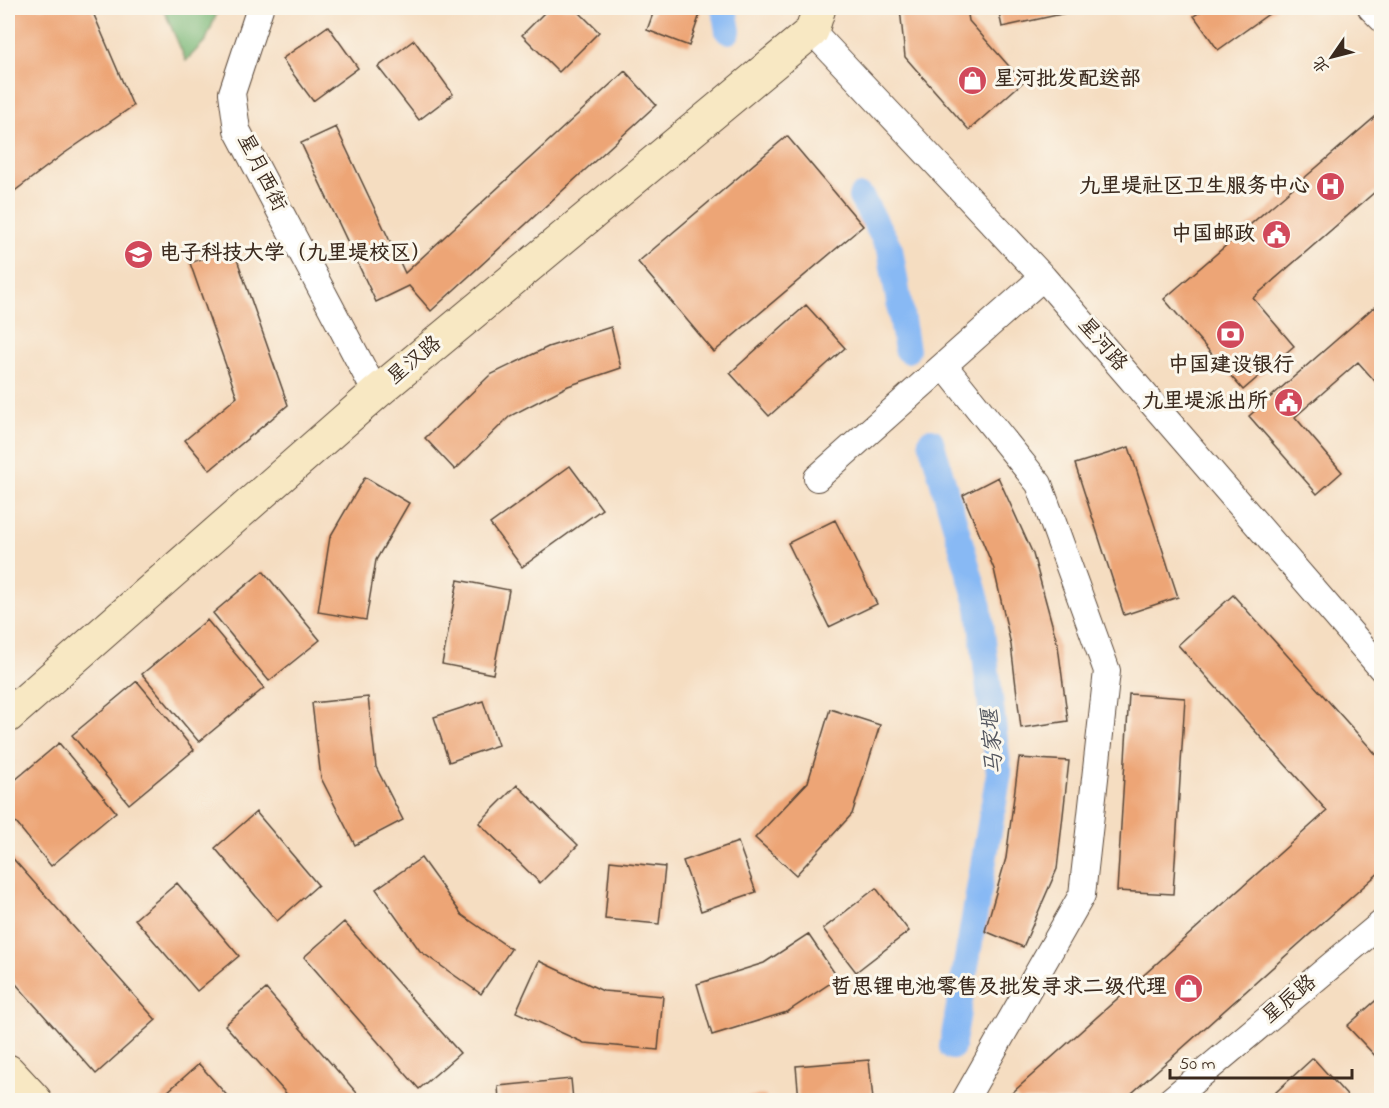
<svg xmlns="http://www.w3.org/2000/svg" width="1389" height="1108" font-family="'Indie Flower','LXGW WenKai TC',sans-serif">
<rect width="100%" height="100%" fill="#fbf7ec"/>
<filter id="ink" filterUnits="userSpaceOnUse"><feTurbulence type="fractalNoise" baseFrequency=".0167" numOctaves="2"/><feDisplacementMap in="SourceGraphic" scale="12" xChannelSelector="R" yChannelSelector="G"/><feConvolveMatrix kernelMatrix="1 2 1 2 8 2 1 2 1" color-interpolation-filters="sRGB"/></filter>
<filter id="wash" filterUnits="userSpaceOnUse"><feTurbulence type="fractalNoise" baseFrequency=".008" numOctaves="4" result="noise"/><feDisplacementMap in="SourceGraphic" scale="24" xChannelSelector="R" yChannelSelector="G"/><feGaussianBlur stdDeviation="1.35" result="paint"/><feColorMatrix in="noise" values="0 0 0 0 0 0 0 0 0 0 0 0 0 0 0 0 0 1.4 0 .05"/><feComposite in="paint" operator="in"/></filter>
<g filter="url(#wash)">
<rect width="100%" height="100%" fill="#f5ddc1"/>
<path fill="#7cb878" stroke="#5c714b" stroke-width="1.5" d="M163 8H219L206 40 186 61Z"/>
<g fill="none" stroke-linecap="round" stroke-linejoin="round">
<path stroke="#88b9f4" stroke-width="26" d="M724 8 728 31
M861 197 890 249 907 350
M931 441 979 607 999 773 952 1047"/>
</g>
<g id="blocks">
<path fill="#eda576" d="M8 8H91L133 106 62 155 8 196Z
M549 8H575L599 32 559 72 522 35Z
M655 8H702L689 46 647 30Z
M900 8H967L969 21 1023 82 969 130 905 57Z
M998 8H1089L1002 27Z
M1206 8H1277L1218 50 1194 16Z
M328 26 358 68 313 101 282 59Z
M414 40 453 94 419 120 378 67Z
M625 71 656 105 431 311 409 286 376 302 301 143 336 127 405 273Z
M1382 111V197L1376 191 1253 298 1294 346 1243 390 1164 299Z
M787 136 863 226 714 352 638 262Z
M233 248 288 405 210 470 185 440 237 397 190 263Z
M806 305 845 348 769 416 730 373Z
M1374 307 1382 316V389L1358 362 1295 417 1342 472 1317 494 1249 416Z
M611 327 621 368 568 386 510 416 455 470 425 438 490 375 548 347Z
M1129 447 1178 597 1124 615 1075 464Z
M570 466 602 509 522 567 490 524Z
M365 477 409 503 376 560 366 620 318 612 330 537Z
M998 477 1033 554 1058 646 1068 721 1021 728 1011 645 994 569 963 495Z
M835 520 877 604 829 627 788 543Z
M263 571 320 640 269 681 213 613Z
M458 580 509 590 493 674 442 664Z
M1233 595 1382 761V870L1124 1100H1019L1012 1093 1327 811 1178 645Z
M207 620 264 688 199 742 142 674Z
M137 681 194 750 129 804 72 735Z
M1129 694 1185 698 1173 894 1117 891Z
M368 697 376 767 403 820 355 845 321 778 312 703Z
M483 701 498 745 449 762 434 717Z
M830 709 880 725 852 814 796 875 755 838 808 782Z
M59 743 116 812 51 866 8 813V786Z
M1019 758 1069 761 1057 869 1023 947 985 931 1006 858Z
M517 785 578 845 540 883 479 823Z
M256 812 318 885 277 921 215 848Z
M738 842 756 892 701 911 683 861Z
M8 853 156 1020 96 1074 8 975Z
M421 858 462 915 511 949 481 994 420 951 376 889Z
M610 861 665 867 659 924 605 919Z
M177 883 239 956 197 991 135 919Z
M876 888 909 931 856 972 823 929Z
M344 922 460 1053 419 1089 304 957Z
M808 934 838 978 787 1012 712 1035 697 984 764 963Z
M539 961 603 991 663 996 658 1050 584 1043 516 1012Z
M266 989 363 1100H292L225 1025Z
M1382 995V1063L1347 1026Z
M1313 1058 1351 1100H1282L1275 1093Z
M869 1060 873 1100H799L796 1066Z
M199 1064 231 1100H158Z
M571 1079 573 1100H499L498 1086Z
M766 1095V1100H725V1099Z"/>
</g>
</g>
<g filter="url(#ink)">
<use href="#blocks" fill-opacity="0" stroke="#574536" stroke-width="1.5"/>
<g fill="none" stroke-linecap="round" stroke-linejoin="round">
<defs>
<path id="street" d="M260 8 232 93 237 130 376 393
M1371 8 1382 19
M812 31 1043 277 1382 669
M945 367 1039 484 1107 671 1082 895 965 1100
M817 478 1043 277
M1171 1100 1382 923"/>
<path id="secondary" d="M8 716 376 393 812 31 819 8
M8 1071 35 1100"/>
</defs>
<use href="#street" stroke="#574536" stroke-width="28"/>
<use href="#secondary" stroke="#574536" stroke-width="35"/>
<use href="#street" stroke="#fff" stroke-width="26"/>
<use href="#secondary" stroke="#f8e8c3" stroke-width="33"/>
</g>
</g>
<defs>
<symbol id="shop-disc" viewBox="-11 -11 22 22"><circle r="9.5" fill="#d1495b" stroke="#fbf7ec"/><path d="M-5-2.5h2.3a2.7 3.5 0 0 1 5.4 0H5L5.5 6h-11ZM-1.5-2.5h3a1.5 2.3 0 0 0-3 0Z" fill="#fff"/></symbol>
<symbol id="hospital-disc" viewBox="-11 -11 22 22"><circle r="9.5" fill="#d1495b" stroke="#fbf7ec"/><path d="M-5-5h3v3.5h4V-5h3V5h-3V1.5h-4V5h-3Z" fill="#fff"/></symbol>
<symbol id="civic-disc" viewBox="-11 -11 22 22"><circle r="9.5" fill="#d1495b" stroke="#fbf7ec"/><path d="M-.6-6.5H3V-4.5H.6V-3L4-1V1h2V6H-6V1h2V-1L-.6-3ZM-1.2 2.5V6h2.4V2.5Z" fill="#fff"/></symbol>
<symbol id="university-disc" viewBox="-11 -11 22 22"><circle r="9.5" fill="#d1495b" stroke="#fbf7ec"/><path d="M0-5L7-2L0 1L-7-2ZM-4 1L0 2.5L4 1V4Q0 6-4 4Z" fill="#fff"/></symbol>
<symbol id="bank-disc" viewBox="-11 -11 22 22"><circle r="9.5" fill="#d1495b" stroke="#fbf7ec"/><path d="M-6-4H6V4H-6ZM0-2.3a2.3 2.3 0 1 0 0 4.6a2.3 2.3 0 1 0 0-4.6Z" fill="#fff"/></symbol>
</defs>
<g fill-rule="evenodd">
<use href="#shop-disc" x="956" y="64" width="33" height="33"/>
<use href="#hospital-disc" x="1314" y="170" width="33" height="33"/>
<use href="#civic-disc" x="1260" y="218" width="33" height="33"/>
<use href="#university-disc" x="122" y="238" width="33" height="33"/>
<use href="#bank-disc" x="1214" y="318" width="33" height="33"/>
<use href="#civic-disc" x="1272" y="386" width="33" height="33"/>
<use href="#shop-disc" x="1172" y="972" width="33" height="33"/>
</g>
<g text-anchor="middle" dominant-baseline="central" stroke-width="6" stroke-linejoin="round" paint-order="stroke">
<g font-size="21" font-weight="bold" fill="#3b2a1e" stroke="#fbf7ec" text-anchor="end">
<text x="994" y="80" text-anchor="start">星河批发配送部</text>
<text x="1310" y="187">九里堤社区卫生服务中心</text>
<text x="1255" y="235">中国邮政</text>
<text x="159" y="254" text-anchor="start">电子科技大学（九里堤校区）</text>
<text x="1231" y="366" text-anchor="middle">中国建设银行</text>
<text x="1268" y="402">九里堤派出所</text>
<text x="1167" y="988">哲思锂电池零售及批发寻求二级代理</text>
</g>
<g font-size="21" fill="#3b2a1e" stroke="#fbf7ec">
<text transform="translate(261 173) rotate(63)">星月西街</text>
<text transform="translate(1102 345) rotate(49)">星河路</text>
<text transform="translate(415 361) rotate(-40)">星汉路</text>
<text transform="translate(1290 1000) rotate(-40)">星辰路</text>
</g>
<g font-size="22" font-style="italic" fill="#52555e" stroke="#fbf7ec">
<text transform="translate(994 742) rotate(-95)">马家堰</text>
</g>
</g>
<rect width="1389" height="1108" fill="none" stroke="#fbf7ec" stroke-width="30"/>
<g transform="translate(1332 57) rotate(235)" stroke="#fbf7ec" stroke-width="4.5" paint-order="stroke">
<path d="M0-4.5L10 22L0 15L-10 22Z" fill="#3b2a1e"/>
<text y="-9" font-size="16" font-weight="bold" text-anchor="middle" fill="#3b2a1e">北</text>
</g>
<path d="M1170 1069v9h182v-9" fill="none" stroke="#3b2a1e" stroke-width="3"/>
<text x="1179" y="1069" font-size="18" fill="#3b2a1e" stroke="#fbf7ec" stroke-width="4.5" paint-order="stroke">50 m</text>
</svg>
